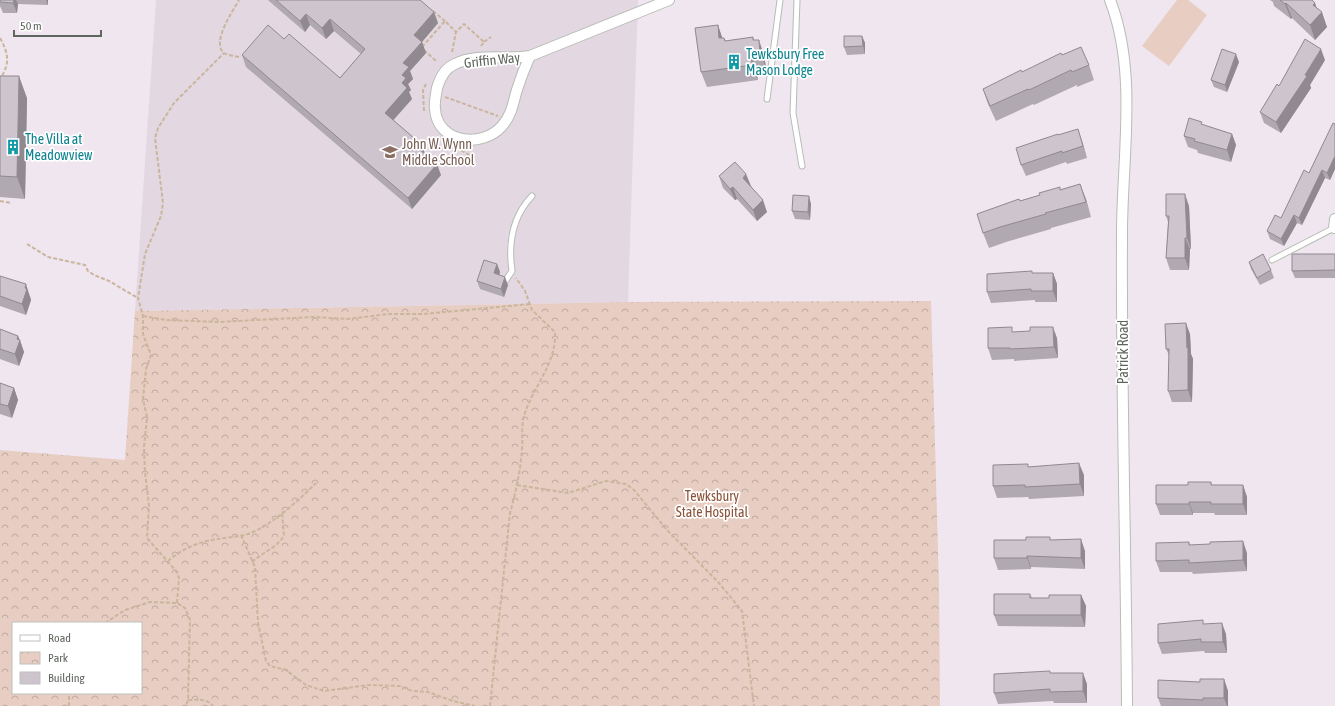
<svg xmlns="http://www.w3.org/2000/svg" width="1335" height="706" font-family="'Asap Condensed',sans-serif">
<defs>
<pattern id="park-crowns" width="20" height="18" patternUnits="userSpaceOnUse"><rect width="20" height="18" fill="#e7cdc2"/><path d="M2 6a3 3 0 1 1 6 0M12 15a3 3 0 1 1 6 0" fill="none" stroke="#beaaa1"/></pattern>
</defs>
<rect width="100%" height="100%" fill="#f0e6ef"/>
<path fill="#e3d7e2" d="M156 0H638L628 302 135 311Z"/>
<path fill="#e7cdc2" d="M1177 0H1188L1207 15 1169 66 1142 46Z"/>
<path fill="url(#park-crowns)" fill-rule="evenodd" d="M931 301 939 587 940 706H0V450L125 460 135 311 628 302ZM13 623H141V693H13Z"/>
<g fill="none" stroke-linecap="round" stroke-linejoin="round">
<defs>
<path id="service" d="M797 0 793 113 802 166
M767 99 780 0
M1272 260 1334 228
M506 280 512 271C508 243 512 217 532 196"/>
<path id="minor" d="M1110 0C1138 72 1122 157 1122 233 1121 390 1126 548 1127 706
M530 56C526 65 522 74 519 84 513 99 514 112 502 126 482 149 437 143 435 109 434 102 436 95 437 88 440 78 445 68 455 64 477 53 506 60 530 56L669 0
M1334 228 1335 219"/>
</defs>
<use href="#service" stroke="#b7bdb6" stroke-width="7"/>
<use href="#minor" stroke="#b7bdb6" stroke-width="12"/>
<path stroke="#cab69c" stroke-width="2" stroke-dasharray="4 2" stroke-linecap="butt" d="M433 11 445 21
M0 38C9 54 10 64 0 79
M484 42 491 37
M422 47 445 21 456 32
M424 50 437 62
M452 52 456 32 464 24 484 42 481 46
M239 57C235 56 227 55 224 53 211 42 233 11 239 0
M445 97 498 116
M424 111 423 90 426 84
M461 150 474 158
M0 201 12 203
M27 244 48 257 85 265 88 271 94 275 109 281 138 298
M143 316 166 320 219 322 313 317 347 319 389 314H424L530 304
M517 485 568 493 606 481 626 484 634 490 667 530 719 583 742 611 754 706
M241 535 255 567 258 623 266 661 270 666 286 670 306 685 324 691 369 685 400 686 412 691 428 692 453 701 475 706
M168 561C181 549 201 541 218 539 227 537 238 537 248 534 271 526 299 500 316 483
M252 562C263 552 276 548 284 536L282 511
M177 603 179 578 176 571 147 538 149 506 145 472 144 447 147 417 143 399 146 369 151 355 143 334V316L138 298 145 254 161 216 163 203 155 138 158 128 174 103 224 53
M105 623 125 610 150 602 177 603 185 608 190 620 188 700 186 706
M188 700C198 700 206 698 213 706
M69 706V693
M490 706 510 513C516 492 520 472 522 450 523 438 521 427 524 416 532 388 557 363 555 332L532 310 525 291 516 278"/>
<use href="#service" stroke="#fff" stroke-width="5"/>
<use href="#minor" stroke="#fff" stroke-width="10"/>
</g>
<path fill="#b0a9b1" d="M0 0H48V5L18 4 17 13H3L0 6Z
M268 0H420L434 12 438 23 422 42 426 53 410 71 413 79 408 84 411 90 409 92 412 99 393 120 422 145 425 154 441 175 412 209 246 67 242 55 284 39 340 78 361 54 334 31 326 39 310 25 305 32 269 1Z
M1270 0H1312L1315 3 1316 8 1327 27 1315 40 1292 18 1291 19 1274 6 1273 2Z
M718 25 722 38H724L726 41 753 37 754 40 764 55 766 68 756 69 758 80 707 87 701 72Z
M862 36 865 43V54L847 55 844 47Z
M1062 55 1089 65 1094 80 1077 87V85L1034 105 1033 104 996 121 988 104 983 89Z
M1325 60 1310 85 1311 88 1281 133 1264 123 1260 112 1279 86Z
M1239 62 1227 92 1214 87 1211 80Z
M0 76 27 98 25 199 0 197Z
M1335 124V169L1330 180 1325 178 1302 225 1297 223 1284 246 1270 239 1267 231 1281 218 1309 173Z
M1203 125 1232 134 1236 145 1231 162 1198 153 1197 150 1188 147 1184 136Z
M1058 135 1082 141 1087 158 1067 164 1066 162 1026 176 1021 165Z
M719 176 751 186 767 212 757 221 737 199 735 200 723 188Z
M1080 184 1091 217 1051 228V229L1006 242 989 248 983 233 1020 201Z
M811 204 810 220 795 219 792 211Z
M1189 206 1191 249H1190L1189 270H1170L1166 258 1168 222 1166 216Z
M1335 254V278H1295L1292 271Z
M1249 262 1271 270 1274 278 1260 285 1251 269Z
M497 264 500 272 499 275 508 285 504 297 480 289 477 281Z
M1033 273H1053L1057 284V302H1035V300L991 303 987 292Z
M0 276 30 296 31 300 26 315 0 306Z
M0 329 18 336 24 352 19 366 0 359Z
M1013 332 1057 338 1058 358 1014 361V359L992 360 988 348Z
M1190 334 1191 354 1193 359 1192 402H1172L1168 391 1169 355 1166 349Z
M0 383 14 388 18 400 12 418 0 414Z
M1029 467 1084 475V496L1029 499 1028 497 997 498 993 486Z
M1211 482 1212 485H1243L1247 497V515H1215L1214 513H1193V515H1160L1156 504 1188 485Z
M1051 540 1085 551V569L1031 567V569L998 570 994 558Z
M1189 542 1190 545 1247 553V571L1193 574 1192 572H1160L1156 561Z
M1030 594 1032 598H1049L1081 595 1086 606 1085 627 998 626 994 615Z
M1204 624 1226 634 1227 653H1205L1204 651 1162 654 1158 643Z
M1051 673 1087 684V703H1054L1053 701 998 704 994 693Z
M1224 679 1228 691V706H1161L1158 698 1200 682Z"/>
<path fill="#908990" d="M14 0H16L18 4 17 13 13 3Z
M46 0H48V5Z
M1286 3 1292 18 1291 19 1285 4Z
M1315 3 1319 15 1322 12 1327 27 1315 40 1310 25 1313 5Z
M434 12 438 23 422 42 426 53 410 71 413 79 408 84 411 90 409 92 412 99 389 125 385 113 402 83 403 63 414 35Z
M306 14 310 25 305 32 300 21Z
M330 19 334 31 326 39 322 28Z
M718 25 723 40 719 38Z
M862 36 865 43V54L863 46Z
M759 40 764 55 766 68 760 53Z
M1321 49 1325 60 1310 85 1311 88 1281 133 1276 122Z
M751 54 756 69 758 80 752 65Z
M1236 54 1239 62 1227 92 1225 85Z
M19 76 27 98 25 199 17 177Z
M1078 129 1082 141 1087 158 1083 146Z
M1232 134 1236 145 1231 162 1227 150Z
M422 145 426 157 419 149Z
M1335 156V169L1330 180 1327 173Z
M437 164 441 175 412 209 408 198Z
M1322 170 1325 178 1302 225 1299 218Z
M746 174 751 186 747 189 743 178Z
M1080 184 1086 199 1091 217Z
M733 187 737 199 735 200 730 189Z
M1185 194 1189 206 1191 249 1187 238Z
M809 196 811 204 810 220 808 212Z
M763 200 767 212 757 221 753 210Z
M1294 215 1297 223 1284 246 1281 239Z
M1185 238 1190 249 1189 270 1185 258Z
M497 264 500 272 497 281 494 273Z
M1053 273 1057 284V302L1053 291Z
M505 277 508 285 504 297 501 289Z
M26 284 31 300 26 315 22 304Z
M1186 323 1190 334 1191 354 1193 359 1192 402 1188 390Z
M1053 327 1057 338 1058 358 1054 347Z
M18 336 20 341V340L24 352 19 366 15 354 17 339Z
M14 388 18 400 12 418 8 406Z
M1079 463 1084 475V496L1080 484Z
M1243 485 1247 497V515L1243 504Z
M1189 502 1193 513V515L1189 504Z
M1081 539 1085 551V569L1081 558Z
M1243 541 1247 553V571L1243 560Z
M1027 556 1031 567V569L1027 558Z
M1081 595 1086 606 1085 627 1081 615Z
M1222 623 1226 634 1227 653 1223 642Z
M1083 673 1087 684V703L1083 691Z
M1224 679 1228 691V706H1227L1224 698Z"/>
<path fill="#cdc4ce" stroke="#908990" d="M0 0H14L13 3 0 2Z
M276 0H420L434 12 414 35 422 42 403 63 409 67 402 75 406 78 402 83 407 88 385 113 422 145 419 149 437 164 408 198 242 55 268 25 284 39 289 34 340 78 365 49 330 19 322 28 306 14 300 21Z
M1280 0H1312L1315 3 1313 5 1322 12 1310 25 1286 3 1285 4Z
M718 25 719 38H724L725 41 753 37V40H759L760 53 751 54 752 65 701 72 695 28Z
M844 36H862L863 46 844 47Z
M1305 39 1321 49 1305 75 1307 76 1276 122 1260 112 1277 84 1279 86Z
M1081 47 1089 65 1072 72 1071 70 1029 90 1028 89 990 106 983 89 1021 70 1022 72 1061 53 1062 55Z
M1222 49 1236 54 1225 85 1211 80Z
M0 76H19L17 177 0 176Z
M1189 118 1202 122 1201 124 1232 134 1227 150 1194 141 1195 139 1184 136Z
M1333 123 1335 124V156L1327 173 1322 170 1299 218 1294 215 1281 239 1267 231 1275 215 1281 218 1304 170 1309 173Z
M1078 129 1083 146 1062 153V151L1021 165 1016 148 1058 134V135Z
M735 162 746 174 743 178 763 200 753 210 733 187 730 189 719 176Z
M1080 184 1086 202 1045 213 1046 214 1000 227 983 233 977 214 1019 199 1020 201 1040 195 1039 193 1060 187V190Z
M1166 194H1185L1187 238H1185V258H1166L1169 216H1166Z
M793 195 809 196 808 212 792 211Z
M1263 254 1271 270 1257 278 1249 262Z
M1292 254H1335V270L1292 271Z
M484 260 497 264 494 273 505 277 501 289 477 281Z
M1032 271V273H1053V291H1031V289L987 292V274Z
M0 276 26 284 25 288 27 289 22 304 0 296Z
M1186 323 1187 348H1188V390L1168 391 1169 349H1166L1165 324Z
M1012 327V332L1030 331V327H1053L1054 347 1010 349V348H988V328Z
M0 329 18 336 17 339 20 340 15 354 0 349Z
M0 383 14 388 8 406 0 404Z
M1079 463 1080 484 1025 487V485L993 486V465L1028 464V467Z
M1188 482H1211V485H1243V504H1211V502H1189V504H1156V485H1188Z
M1026 537H1050V540L1081 539V558L1027 556V558H994V540H1026Z
M1243 541V560L1189 563V560L1156 561V543L1189 542V545L1210 544V542Z
M994 594H1030V598H1049V595H1081V615H994Z
M1203 620V624L1222 623 1223 642H1201V639L1158 643V624Z
M1050 671V673H1083V691L1050 692V689L994 693V674Z
M1200 679H1224V698H1203V700L1158 698V680L1200 682Z"/>
<defs>
<symbol id="building-bare" viewBox="-9 -9 18 18"><path d="M-4-6H4V6H1V3H-1V6H-4ZM-2.5-4.3h1.7v1.8h-1.7ZM.8-4.3h1.7v1.8H.8ZM-2.5-1h1.7V.8h-1.7ZM.8-1h1.7V.8H.8Z" fill="#0f9aa8" stroke="#fff" stroke-width="2.5" paint-order="stroke"/></symbol>
<symbol id="school-bare" viewBox="-9 -9 18 18"><path d="M0-5L7-2L0 1L-7-2ZM-4 1L0 2.5L4 1V4Q0 6-4 4Z" fill="#8d6e63" stroke="#fff" stroke-width="2.5" paint-order="stroke"/></symbol>
</defs>
<g fill-rule="evenodd">
<use href="#building-bare" x="723" y="51" width="22" height="22"/>
<use href="#building-bare" x="2" y="136" width="22" height="22"/>
<use href="#school-bare" x="379" y="141" width="22" height="22"/>
</g>
<g text-anchor="middle" dominant-baseline="central" stroke-width="3.5" stroke-linejoin="round" paint-order="stroke">
<g font-size="14" fill="#0d838f" stroke="#fff" text-anchor="start">
<text x="746" y="54">Tewksbury Free<tspan x="746" dy="16">Mason Lodge</tspan></text>
<text x="25" y="139">The Villa at<tspan x="25" dy="16">Meadowview</tspan></text>
</g>
<g font-size="14" fill="#5f665d" stroke="#fff">
<text transform="translate(492 60) rotate(-6)">Griffin Way</text>
<text transform="translate(1123 352) rotate(-90)">Patrick Road</text>
</g>
<g font-size="14" fill="#785e54" stroke="#fff" text-anchor="start">
<text x="402" y="144">John W. Wynn<tspan x="402" dy="16">Middle School</tspan></text>
</g>
<g font-size="14" fill="#8c5237" stroke="#fff">
<text x="712" y="496">Tewksbury<tspan x="712" dy="16">State Hospital</tspan></text>
</g>
</g>
<rect x="12" y="622" width="130" height="72" fill="#ffffff" stroke="#bfc2be"/>
<rect x="20" y="635" width="20" height="6" fill="#ffffff" stroke="#bfc2be"/>
<text x="48" y="642" font-size="12" fill="#5f665d">Road</text>
<rect x="20" y="652" width="20" height="12" fill="url(#park-crowns)" stroke="#bfc2be"/>
<text x="48" y="662" font-size="12" fill="#5f665d">Park</text>
<rect x="20" y="672" width="20" height="12" fill="#cdc4ce" stroke="#bfc2be"/>
<text x="48" y="682" font-size="12" fill="#5f665d">Building</text>
<path d="M14 30v6h87v-6" fill="none" stroke="#5f665d" stroke-width="2"/>
<text x="20" y="30" font-size="12" fill="#5f665d" stroke="#ffffff" stroke-width="3" paint-order="stroke">50 m</text>
</svg>
